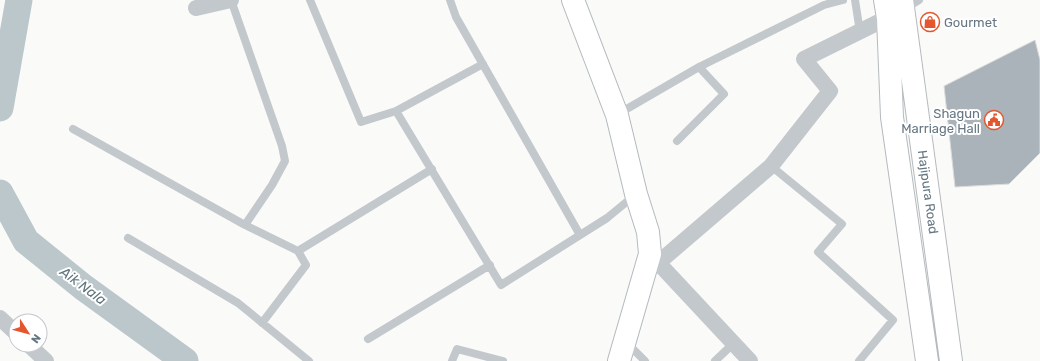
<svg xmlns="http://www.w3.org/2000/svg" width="1040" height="361" font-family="Rubik,sans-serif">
<rect width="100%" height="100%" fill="#fafaf8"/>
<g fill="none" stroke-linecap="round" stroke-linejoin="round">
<path stroke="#bbc7cb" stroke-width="27" d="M0 108 19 0
M0 193 26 241 83 287 185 361"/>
</g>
<path fill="#aab3b9" stroke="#dcdcda" d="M1035 40 1040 60V153L1009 184 955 187 944 86Z"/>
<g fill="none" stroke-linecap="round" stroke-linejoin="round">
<defs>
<path id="secondary" d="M573 0 617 115 636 194 648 232 650 254 619 361"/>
<path id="primary" d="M885 0 888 18 892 117 927 361
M902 0 951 361"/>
</defs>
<use href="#secondary" stroke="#b3babf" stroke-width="24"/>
<use href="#primary" stroke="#b5babe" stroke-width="24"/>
<path stroke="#c3c8cc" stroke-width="8" d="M231 0 282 146 285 161 272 185 245 225
M310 0 361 122 396 111 501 285 607 218 635 195
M450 0 456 17 580 235
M855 0 860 32
M904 9 919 0
M396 111 483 64
M618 114 699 67 824 5 843 0
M73 129 245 225 298 251
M677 141 724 94 699 67
M771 166 842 224 818 252 893 320 859 361
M128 238 238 303 309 361
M262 323 306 265 298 251 432 169
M368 339 490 265
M627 343 645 361
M452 361 457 349 503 361
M715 361 734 343"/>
<path stroke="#c3c8cc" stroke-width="16" d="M196 8 231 0
M651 255 750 361
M658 263 771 166 830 91 804 59 897 13
M0 318 16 333
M29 345 46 361"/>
<use href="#secondary" stroke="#fff" stroke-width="22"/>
<use href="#primary" stroke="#fff" stroke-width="22"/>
</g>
<defs>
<symbol id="shop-ring" viewBox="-11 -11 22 22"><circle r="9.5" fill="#fff" stroke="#e4572e" stroke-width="1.5"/><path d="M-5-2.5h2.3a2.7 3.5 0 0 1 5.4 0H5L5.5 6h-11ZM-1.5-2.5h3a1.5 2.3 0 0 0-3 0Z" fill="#e4572e"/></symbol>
<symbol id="civic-ring" viewBox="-11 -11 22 22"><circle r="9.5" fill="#fff" stroke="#e4572e" stroke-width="1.5"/><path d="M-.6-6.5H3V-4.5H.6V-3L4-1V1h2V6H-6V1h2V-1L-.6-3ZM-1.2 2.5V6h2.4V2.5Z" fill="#e4572e"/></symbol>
</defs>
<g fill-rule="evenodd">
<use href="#shop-ring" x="919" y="11" width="22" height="22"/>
<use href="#civic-ring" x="983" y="109" width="22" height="22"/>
</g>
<g text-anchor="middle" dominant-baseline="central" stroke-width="4" stroke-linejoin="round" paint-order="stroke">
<g font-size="13" fill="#657683" stroke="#fff" text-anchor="start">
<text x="944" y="22">Gourmet</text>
<text x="980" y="113" text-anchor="end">Shagun<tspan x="980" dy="15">Marriage Hall</tspan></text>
</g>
<g font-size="13" fill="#657683" stroke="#fff">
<text transform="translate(928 192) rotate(82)">Hajipura Road</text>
</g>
<g font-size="14" font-style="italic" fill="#60757c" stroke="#fff">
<text transform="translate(83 286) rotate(37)">Aik Nala</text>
</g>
</g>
<g transform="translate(28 333) rotate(126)"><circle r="19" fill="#ffffff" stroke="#c1c8cd"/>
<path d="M0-3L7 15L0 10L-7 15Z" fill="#e4572e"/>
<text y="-6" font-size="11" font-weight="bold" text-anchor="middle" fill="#657683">N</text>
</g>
</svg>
